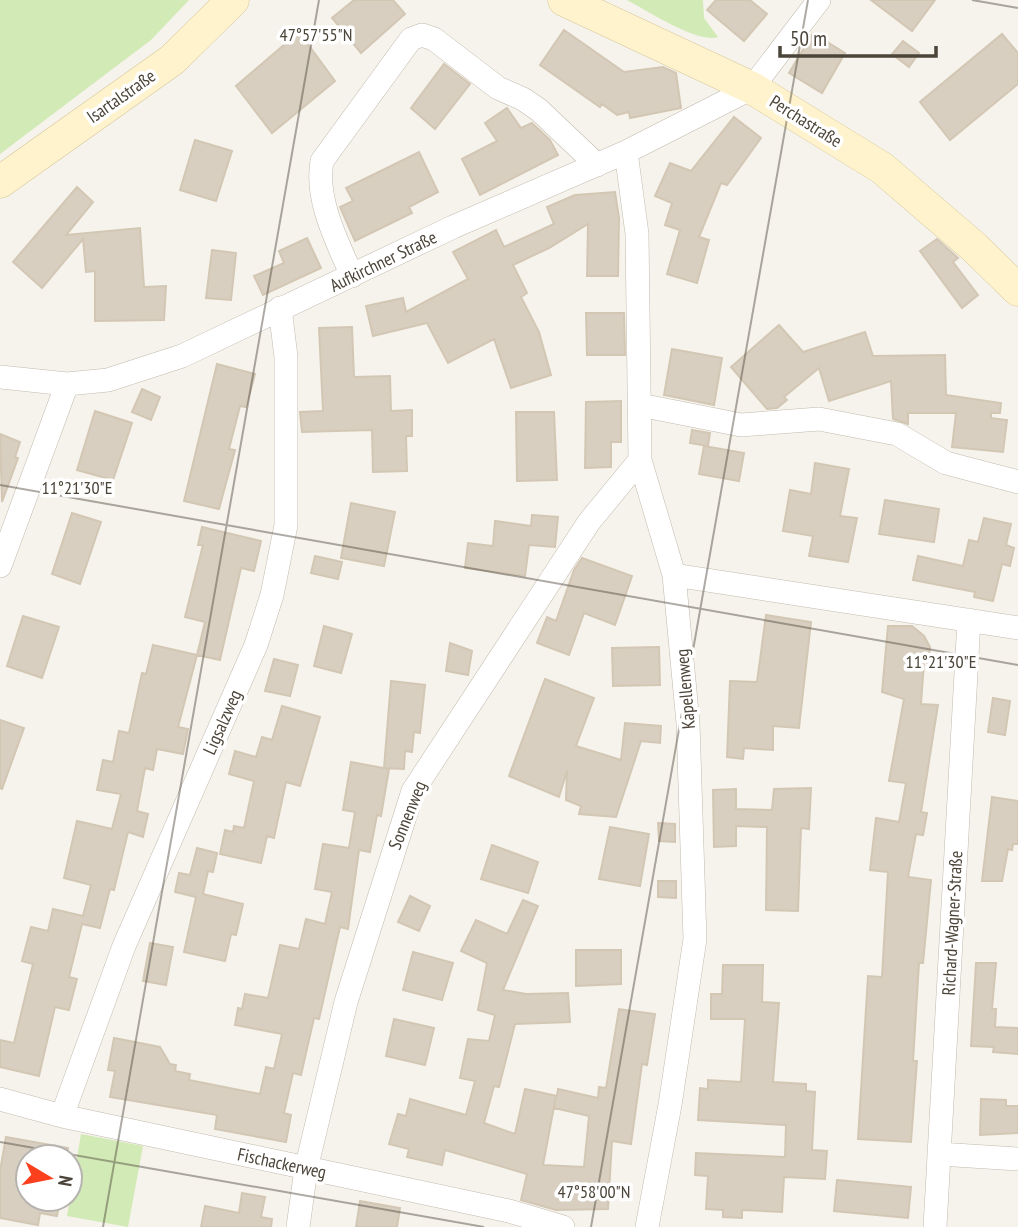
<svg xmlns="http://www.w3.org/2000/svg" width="1018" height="1227" font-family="'PT Sans Narrow',sans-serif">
<rect width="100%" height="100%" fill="#f6f3ec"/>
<path fill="#d2eab5" d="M0 0H189L151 40 0 154Z
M627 0H703L704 18 718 37C698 44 646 10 627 0Z
M81 1134 143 1146 128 1227 67 1216Z"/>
<path fill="#d8cfc1" stroke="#d3c7b4" stroke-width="2" fill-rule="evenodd" d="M354 0H393L405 14 361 53 332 18Z
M716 0H750L767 14 744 41 707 10Z
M871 0H935L912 31Z
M564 30 624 72 663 67 676 73 681 108 630 118 629 112 617 115 602 104 600 107 540 65Z
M299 32 335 81 272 133 236 86Z
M813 33 845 53 822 93 789 73Z
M1002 34 1018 53V84L950 140 920 102Z
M903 41 919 53 909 67 892 54Z
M444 64 470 84 435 129 411 108Z
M507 108 521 128 532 123 550 140 558 155 480 195 462 159 497 141 485 123Z
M734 117 761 138 727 185 721 183 699 237 709 240 697 283 667 274 680 230 665 225 672 203 655 196 670 163 691 171Z
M195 140 232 151 216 201 180 190Z
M419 152 438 192 409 207 412 213 355 241 340 207 353 201 346 188Z
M77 187 93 202 66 235 140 228 144 287 166 286 164 320 95 321V271L86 272 83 239 42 288 13 262Z
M615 192 619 218 618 276H587L588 224 549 248 513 265 527 293 521 297 539 332 551 375 511 388 494 339 448 363 427 323 373 336 366 306 403 298 406 312 468 279 453 252 496 230 504 247 554 224 547 207 575 195Z
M307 238 321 268 263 295 254 276 284 263 279 251Z
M937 239 958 258 953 262 978 295 962 308 920 251Z
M212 250 236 253 231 300 206 298Z
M586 313H624L625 355H587Z
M779 325 803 352 865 332 873 356 945 355 946 395 1001 403 1000 413H991V418L1007 420 1003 452 952 447 956 413H908V424L893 419 891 381 829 401 819 368 784 397 787 400 777 408 767 409 731 367Z
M352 327 354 377 390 376 391 411 412 410V436H406L407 471 373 472 372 430 302 432 300 412 323 411 319 328Z
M672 349 722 358 714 405 664 395Z
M217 364 255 374 246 407 240 406 229 449 235 450 219 509 184 501Z
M142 389 160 397 151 420 132 412Z
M621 401V442H611V467L585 468 586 402Z
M95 411 132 423 113 480 77 470Z
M516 412H554L557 480 517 481Z
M692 430 710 433 708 446 690 443Z
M0 434 20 442 15 457 18 458 2 502Z
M704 446 744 453 739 481 699 474Z
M815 463 849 469 840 516 857 518 848 562 809 556 813 536 783 531 790 490 811 494Z
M885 500 939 509 934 542 879 534Z
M351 503 395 512 384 566 341 558Z
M72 513 101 522 80 584 52 574Z
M532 515 558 517 555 547 529 545 525 576 465 568 468 543 493 546 495 521 531 526Z
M984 518 1011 524 1006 545 1014 548 1010 566 1002 564 993 601 974 597 975 592 913 580 918 556 963 566 969 540 978 542Z
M202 527 261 541 254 571 241 568 220 660 197 655 205 622 185 617 203 545H198Z
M315 556 342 562 338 579 311 573Z
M582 558 632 576 615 625 584 613 569 655 537 643 547 617 556 621 574 570Z
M766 615 811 622 799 728 773 726V750L744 748 743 759 727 757 730 681 757 682Z
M23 616 59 627 42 678 7 666Z
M324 626 352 634 341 673 314 666Z
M888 626H912L924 636 930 647 929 663 924 662 921 704 938 705 921 812 927 813 923 835 916 834 908 877 931 880 923 963H919L913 1061H917L911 1142 858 1139 868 976 882 977 888 872 870 870 876 818 899 822 906 783 889 781 904 699 882 692Z
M450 643 472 651 468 675 446 671Z
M153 645 197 655 178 727 188 729 183 754 157 749 153 770 145 768 137 811 148 814 143 837 128 832 114 890 110 889 100 928 82 924 69 977 77 979 69 1010 55 1007 39 1076 0 1067V1040L14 1043 33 964 22 961 31 927 48 931 53 909 83 916 91 885 64 878 77 821 112 829 121 794 97 790 103 760 113 762 119 731 129 733 142 673 146 674Z
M659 647 660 685 613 686 612 648Z
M274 659 298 665 290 696 265 691Z
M545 679 594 698 576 746 621 760 625 723 661 726 660 743 641 741 616 817 579 814 581 806 566 800 567 771 559 797 509 776Z
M391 681 425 685 420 733 414 732 412 752 405 751 404 769 384 768Z
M993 698 1010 701 1005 735 988 732Z
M282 706 320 717 300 786 286 782 274 838 267 836 261 863 220 854 225 830 233 832 234 826 244 828 254 781 229 774 235 751 256 757 262 737 272 740Z
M0 720 24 728 2 789 0 788Z
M351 762 389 769 381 816 377 815 370 852 359 850 348 929 340 927 319 1019 314 1018 301 1075 293 1073 284 1113 291 1115 286 1142 215 1129 217 1115 110 1097 115 1071 108 1070 114 1038 160 1047 170 1064 176 1065 175 1071 190 1074 189 1080 260 1094 266 1067 274 1069 282 1034 235 1025 238 1008 242 1009 245 994 268 998 280 945 299 949 306 919 325 924 332 892 315 889 319 866 323 844 349 848 355 812 343 810Z
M811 788 809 829 801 828 798 911 766 910 767 827 736 826V846L714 847 713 790 736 789V809L772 810 774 789Z
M992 797 1018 801V844H1013L1012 850 1008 849 1002 881H982Z
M658 823 675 824V842L659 841Z
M610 827 649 834 640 886 599 879Z
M492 845 538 862 528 893 481 879Z
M197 848 217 853 213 872 208 871 203 894 243 904 236 935 231 934 225 961 184 952 196 897 175 892 179 873 190 875Z
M658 881H676V898L658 897Z
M410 896 430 906 419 931 398 922Z
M523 900 538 906 503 990 526 994 568 993 570 1022 515 1024 499 1087 494 1086 484 1123 515 1134 525 1089 557 1096 558 1089 598 1098 599 1087 606 1088 619 1009 655 1014 647 1065 642 1064 631 1144 612 1141 608 1209 556 1210 521 1200 527 1174 445 1150 442 1165 407 1157 409 1149 389 1144 398 1114 406 1116 410 1099 466 1115 475 1081 460 1078 468 1039 489 1041 495 1015 478 1010 487 963 461 951 476 920 507 934ZM556 1096 554 1108 589 1116 584 1167 543 1165Z
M150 943 173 947 166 985 143 981Z
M576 950H621V984L576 986Z
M413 952 453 963 442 1000 403 990Z
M976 963H996L992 1009H996L995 1027 1018 1028V1054L993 1052 994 1047 971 1046Z
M723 965H763L762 1002 779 1003 773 1082 806 1084V1091L815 1092 812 1150 827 1151 825 1179 784 1177 782 1212 742 1210V1218L723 1217V1210L706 1209 708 1176 695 1175 696 1153 785 1157 786 1125 698 1120 700 1088 708 1089V1080L741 1082 745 1019H711V994H722Z
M394 1019 434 1028 425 1065 386 1056Z
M981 1099 1006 1100V1106H1018V1133L980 1135Z
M6 1137 68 1148 67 1157H28V1199H60L57 1216 40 1213 38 1225 0 1218V1171Z
M837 1180 911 1187 908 1218 834 1211Z
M242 1193 265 1197 261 1217 272 1219 271 1227H201L205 1206 239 1213Z
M360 1201 400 1208 397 1227H356Z"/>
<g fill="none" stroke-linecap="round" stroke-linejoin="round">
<defs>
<path id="street" d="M626 152 637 234 640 460 674 575 688 723 695 939 670 1105 647 1227
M352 276C337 241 315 200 322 161L411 39 422 35 434 39 498 88 523 99 539 110 597 165
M0 377 67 384 108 380 182 356 453 227 626 152 752 88 819 0
M640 405 741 425 819 419 897 434 946 463 1018 482
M0 566 67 384
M674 575 1018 628
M0 1099 62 1116 509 1211 563 1227
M62 1116 124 946 256 645 272 595 286 525V357L280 308
M939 1154 1018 1159
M298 1227 306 1169 346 1002 413 791 589 522 640 460
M935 1227 969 620"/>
<path id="secondary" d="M564 0 752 88 882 168 974 247 1018 290
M0 182 172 60 233 0"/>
</defs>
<use href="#street" stroke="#c2bbae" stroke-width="24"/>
<use href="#secondary" stroke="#d6c79b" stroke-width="33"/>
<use href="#street" stroke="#fff" stroke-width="23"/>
<use href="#secondary" stroke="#fff3cd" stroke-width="32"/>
</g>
<path fill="none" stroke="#4b4439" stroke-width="2" stroke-opacity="0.45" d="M972 0 1018 8M0 485 1018 665M0 1142 484 1227M103 1227 319 0M591 1227 808 0"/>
<g text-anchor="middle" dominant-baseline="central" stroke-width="7" stroke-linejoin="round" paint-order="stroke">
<g font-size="18" fill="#4b4439" stroke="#fff">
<text transform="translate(121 96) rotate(-35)">Isartalstraße</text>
<text transform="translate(806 121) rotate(32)">Perchastraße</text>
<text transform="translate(383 261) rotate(-26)">Aufkirchner Straße</text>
<text transform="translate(685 689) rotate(-95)">Kapellenweg</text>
<text transform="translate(222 722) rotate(-66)">Ligsalzweg</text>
<text transform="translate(407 815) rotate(-68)">Sonnenweg</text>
<text transform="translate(952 923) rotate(-87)">Richard-Wagner-Straße</text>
<text transform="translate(282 1163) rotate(12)">Fischackerweg</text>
</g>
</g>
<g font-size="18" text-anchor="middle" fill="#4b4439" stroke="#fff" stroke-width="7" stroke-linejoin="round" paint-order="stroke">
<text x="316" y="41">47°57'55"N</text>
<text x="77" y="494">11°21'30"E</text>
<text x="941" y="668">11°21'30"E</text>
<text x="594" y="1198">47°58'00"N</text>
</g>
<g transform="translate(49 1178) rotate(100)"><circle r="33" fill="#ffffff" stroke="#b7b4b0" stroke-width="2"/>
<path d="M0-5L12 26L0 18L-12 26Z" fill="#fc3f1d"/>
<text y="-10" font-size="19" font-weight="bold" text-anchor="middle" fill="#4b4439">N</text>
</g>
<path d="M780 46v10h156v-10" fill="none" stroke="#4b4439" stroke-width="3.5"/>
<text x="790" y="46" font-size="21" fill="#4b4439" stroke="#ffffff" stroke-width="5" paint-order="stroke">50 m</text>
</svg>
